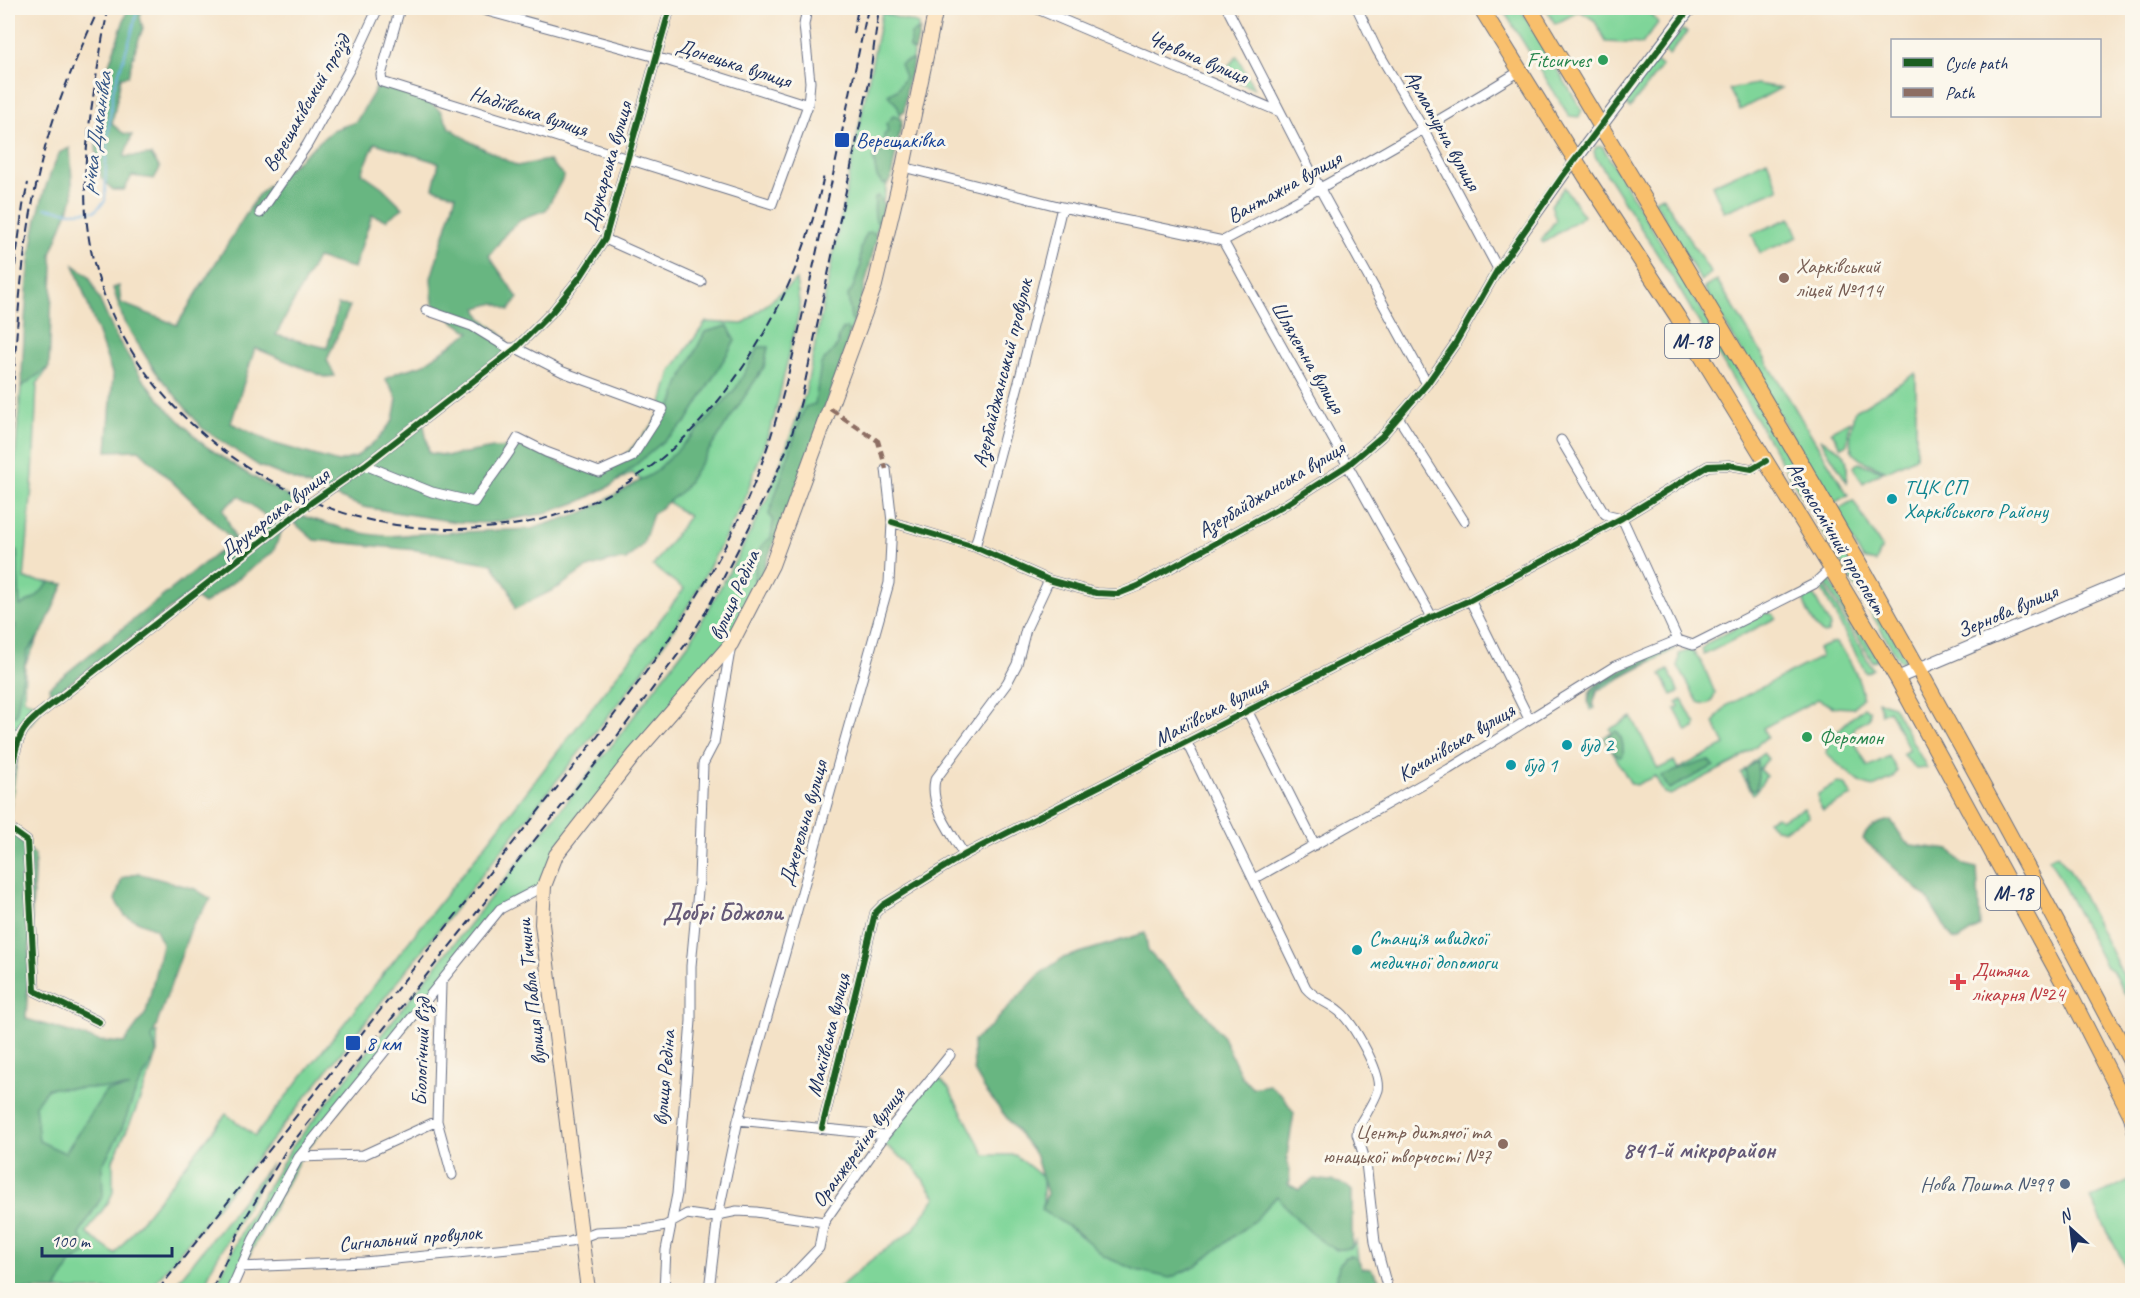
<svg xmlns="http://www.w3.org/2000/svg" width="2140" height="1298" font-family="Caveat,sans-serif">
<rect width="100%" height="100%" fill="#fbf7ec"/>
<filter id="ink" filterUnits="userSpaceOnUse"><feTurbulence type="fractalNoise" baseFrequency=".0167" numOctaves="2"/><feDisplacementMap in="SourceGraphic" scale="12" xChannelSelector="R" yChannelSelector="G"/><feConvolveMatrix kernelMatrix="1 2 1 2 8 2 1 2 1" color-interpolation-filters="sRGB"/></filter>
<filter id="wash" filterUnits="userSpaceOnUse"><feTurbulence type="fractalNoise" baseFrequency=".008" numOctaves="4" result="noise"/><feDisplacementMap in="SourceGraphic" scale="24" xChannelSelector="R" yChannelSelector="G"/><feGaussianBlur stdDeviation="1.35" result="paint"/><feColorMatrix in="noise" values="0 0 0 0 0 0 0 0 0 0 0 0 0 0 0 0 0 1.4 0 .05"/><feComposite in="paint" operator="in"/></filter>
<g filter="url(#wash)">
<rect width="100%" height="100%" fill="#f4e2c7"/>
<path fill="#7fd599" stroke="#4d827c" stroke-width="1.5" d="M1502 8H1520L1582 110 1579 117 1569 116Z
M1546 8H1647L1658 23 1642 44 1606 42 1594 20 1580 11 1555 24Z
M882 13 919 24 887 184 856 316 761 576 729 642 556 855 544 886 500 909 301 1157 231 1290H214L245 1224 292 1147 616 740 691 640 740 552 770 493 805 395Z
M1682 30 1687 32 1669 55 1664 51Z
M1237 56 1254 89 1221 74Z
M1654 61 1662 66 1630 108 1624 103Z
M1756 84 1781 88 1740 110 1729 89Z
M1602 146 1739 372 1904 656 1905 660 1903 662 1899 660 1675 282 1595 156 1594 151 1596 147Z
M1767 160 1779 189 1724 212 1712 185Z
M1564 187 1584 216 1543 243 1541 240 1556 220 1551 205Z
M1662 196 1711 273 1701 281 1654 200Z
M1790 218 1798 237 1760 253 1752 234Z
M796 280 800 308 774 418 744 501 694 596 668 638 624 696 279 1131 149 1290H8L26 1101 157 1032V1054L135 1112 113 1160V1192L109 1201 86 1233 115 1254 226 1114 255 1136 476 857 684 589 653 566 689 516 676 508 632 473 614 483 599 472 633 455 663 409 662 403 671 371 706 322 743 324Z
M1717 280 1848 495 1832 504 1704 288Z
M49 367 37 384 33 475 24 579 64 584 25 665 24 699 35 704 38 715 20 736 8 828V590L11 512 21 387Z
M1916 373V457L1887 471C1846 455 1847 455 1854 412Z
M1850 421 1847 444 1841 447 1831 431Z
M1820 439C1847 454 1848 451 1847 482Z
M1859 463 1883 471 1863 483 1853 466Z
M1853 500 1882 548 1876 562 1863 559 1836 511Z
M1828 580 1830 581 1878 659 1873 662 1824 581Z
M1822 583 1873 669 1866 673 1822 590 1820 586Z
M1808 593 1813 594 1830 626 1828 633 1824 634C1814 628 1805 608 1803 597Z
M1765 613 1773 614 1776 618 1704 655 1702 649 1707 643Z
M1834 642C1845 648 1864 685 1862 698L1853 708 1833 707 1818 699 1763 728 1767 737 1736 761 1670 795 1664 793 1655 776 1636 785 1631 784 1604 737 1612 733 1610 729 1632 717 1658 769 1674 761 1678 769 1725 745 1714 723 1717 717 1727 705 1821 657 1818 649Z
M1674 647 1675 649 1598 690 1593 703 1595 708 1590 710C1588 704 1587 698 1590 692 1597 676 1656 654 1674 647Z
M1690 650C1702 656 1709 680 1715 693 1713 703 1707 706 1698 702L1678 666 1679 654Z
M1668 670 1679 692 1672 695 1661 674Z
M1682 700 1696 724 1695 728 1687 732 1675 709 1679 707 1677 703Z
M1878 701 1893 706 1927 768 1916 769 1902 754 1909 750 1889 710 1881 714Z
M1864 707 1870 711 1869 719 1856 726 1851 735 1868 767 1889 756 1897 771 1893 778 1873 787 1861 783 1826 754C1827 736 1852 718 1864 707Z
M1763 753 1768 759 1759 769 1766 776 1756 792 1753 794 1741 773Z
M1837 783 1845 784 1852 796 1823 810 1818 802V794Z
M1804 808 1809 817 1783 830 1775 829 1767 820 1776 816 1782 819Z
M2057 855 2069 869 2132 993V997L2126 996 2112 970 2106 967 2049 858Z
M935 1074 949 1089 985 1155H1015L1043 1177V1208L1090 1243 1283 1189 1336 1250 1352 1247 1356 1241 1358 1260 1352 1256 1345 1257 1339 1266 1355 1290H836L871 1260 913 1230 936 1197 914 1167 884 1144Z
M272 1163 212 1267 203 1290H171Z
M2129 1180 2132 1195V1280L2091 1199Z"/>
<path fill="#67b681" stroke="#417270" stroke-width="1.5" fill-rule="evenodd" d="M128 8H142L140 17 143 28 136 47 128 76 121 77 112 124 123 133 132 135 124 157 151 155 160 168 154 179 132 176 124 190H113L101 178 96 149 98 98Z
M920 30 915 51 909 48 911 34Z
M909 60H913C913 71 906 83 906 93 905 99 905 105 904 112L900 113 897 105 888 95 897 90 905 77 900 64Z
M378 85 417 93 441 111 449 127 471 142 517 166 548 160 564 176 546 210 521 219 507 232 489 256 518 298 509 310 495 303 477 308 481 317 506 339 508 354 423 420 429 453 449 456 493 448 528 447 563 464 599 472 618 463 673 403 679 384 705 332 728 326 735 341 687 421 612 485 581 501 543 514 489 523 456 522 363 507 259 466 202 428 155 371 124 322 113 288 119 286 121 303 177 325 258 195 333 130 356 122ZM375 143 439 163 433 188 456 195 431 278 433 304 457 324 470 332 422 365 398 372 385 379 393 390 397 399 393 420 380 437 356 457 338 462 272 443 231 423 255 348 325 377 335 376 327 360 350 306 338 305 327 348 276 335 317 258 354 268 372 215 386 220 403 208 382 187 362 173Z
M894 115 902 120 891 179 887 184 882 183 877 177 873 157 882 152 884 135 888 131 886 124Z
M70 148 73 198 51 254 53 266 49 367 21 387C27 308 24 224 60 152Z
M878 196 884 205 880 222 876 221C873 212 875 206 875 197Z
M872 232 877 236 859 309 853 321 851 320 848 295C857 285 855 276 861 266 859 252 861 244 867 233Z
M74 265 89 276 115 335 141 377 167 408 204 445 248 474 298 502 277 516 286 520 273 552 204 604 190 594 51 697 49 687 216 554 237 544 139 450 107 451 113 376ZM239 496 270 519 237 544 223 509Z
M846 328 850 332 845 353 794 493 760 578 754 579C756 564 756 545 771 538L773 522 769 514 801 417 805 407 815 404 821 364 838 345V337L843 329Z
M759 347H768L764 367 683 490 653 514 643 544 626 560 610 561 585 569 559 587 515 609 510 591 492 564 416 550 314 540 291 520 300 515C337 527 374 541 413 534L531 529 584 512 654 473 705 423 736 388Z
M8 550 17 551 20 606 36 597 50 582 64 584 42 632 27 652 16 716 8 713V651L16 625 8 620Z
M1650 658V661L1603 684 1596 690 1593 707 1589 705C1589 700 1589 696 1591 691 1599 680 1637 661 1650 658Z
M1615 731 1618 732C1623 740 1624 746 1623 755L1620 757 1613 753 1609 736Z
M1708 760 1714 766 1669 789 1661 776Z
M1757 761 1758 776 1756 789 1752 790 1748 784 1745 769Z
M1891 820 1904 840 1911 845 1950 850 1964 865 1977 868 1980 926 1958 940 1953 939 1927 898 1863 839C1867 827 1880 822 1891 820Z
M8 828 35 855 26 1019 99 1041 124 1043 146 1013 162 944 156 929 125 916 115 900 122 878 137 873 195 889 211 899 192 925 152 1038 157 1054 137 1088 121 1131 102 1166 103 1195 79 1234 89 1252 71 1263 56 1290H8ZM48 1088H129L106 1091 65 1153 39 1141 35 1105Z
M1145 933 1148 951 1199 1006 1222 1035 1242 1077 1252 1088 1269 1085 1282 1095 1294 1113 1287 1156 1290 1181 1288 1184 1299 1190 1314 1179C1329 1182 1341 1179 1352 1191V1247C1348 1248 1342 1250 1338 1249 1322 1248 1287 1209 1277 1196L1256 1219 1197 1265 1170 1278 1136 1270 1105 1257 1077 1232 1042 1210 1047 1193 1035 1154 985 1090 974 1071 973 1041 989 1028 1041 973 1063 958Z
M1352 1256 1358 1260 1362 1268 1371 1269 1382 1283V1290H1295L1303 1286 1336 1284 1339 1265 1345 1257Z"/>
<g fill="none" stroke-linecap="round" stroke-linejoin="round">
<path stroke="#70b2e5" stroke-width="2" d="M45 208 71 212 95 211 105 201 106 155 113 91 132 32 138 8"/>
</g>
</g>
<g filter="url(#ink)">
<g fill="none" stroke-linecap="round" stroke-linejoin="round">
<defs>
<path id="minor" d="M400 8 381 75 382 82 772 204 808 105 810 82 804 25 807 8
M476 8 656 57 808 105
M1035 8 1280 112
M1227 8 1320 189 1427 384
M1357 8 1377 50 1424 130 1498 269
M903 167 1062 207 1223 241C1324 187 1423 131 1520 71
M260 213 307 145 350 68 378 8
M605 239 701 282
M1223 241 1432 617
M1398 417 1464 521
M365 465 432 492 474 502C488 480 505 461 518 438L546 452 599 472 632 457 663 409 563 372 516 348H508L472 326 426 310
M892 522 975 547 1049 580 1096 593 1118 594 1138 586 1288 503 1348 465 1382 436 1427 384 1455 344 1498 269 1575 160
M975 547 1020 378 1062 207
M1470 600 1529 719
M1678 640 1693 645 1814 584 1831 568
M1247 710 1315 845
M1187 743 1306 988C1316 1000 1329 1002 1340 1012 1353 1023 1382 1073 1378 1090 1374 1103 1364 1116 1358 1128L1357 1134 1366 1163 1375 1242 1388 1290
M964 855C952 833 929 806 935 780L1007 683 1017 664 1026 629 1049 580
M1254 879 1449 769 1615 666 1678 640 1622 518 1605 514 1561 440
M441 984 437 1121 452 1175
M99 1022 35 991 27 841 9 828C10 802 10 755 22 733 26 725 32 721 38 715L312 502 365 465 516 348 552 312 581 276 605 239 670 8
M2128 1114 2132 1131
M738 1120 885 1135
M822 1128 875 913 883 905 964 855 1432 617 1470 600 1622 518 1708 466 1729 465 1752 469 1766 461
M299 1157 363 1155 437 1121
M240 1267 364 1262 570 1242 596 1232 644 1230 665 1226 687 1214 708 1217 737 1211 756 1212 824 1222
M231 1290 253 1240 299 1157 500 909 544 886
M664 1290 666 1250 677 1194 691 1021V966L699 880 703 764 714 743 731 645
M709 1290 718 1215 738 1120 889 583 892 522 886 469
M779 1290 819 1248 824 1222 885 1135 950 1055"/>
<path id="tertiary" d="M1689 9 1706 8
M1575 160 1690 8
M1897 678 2132 579"/>
<path id="secondary" d="M588 1290 542 924 544 886 556 855 635 754 731 644 772 565 875 285 903 167 936 8"/>
<path id="primary" d="M1481 8 1586 177 1677 316 1831 568 1897 678 2071 997 2132 1117
M1530 8C1645 200 1761 391 1872 586 1961 744 2048 904 2132 1064"/>
</defs>
<use href="#minor" stroke="#676e83" stroke-width="11"/>
<use href="#tertiary" stroke="#676e83" stroke-width="14"/>
<use href="#secondary" stroke="#676e83" stroke-width="16"/>
<use href="#primary" stroke="#676e83" stroke-width="17"/>
<use href="#minor" stroke="#fff" stroke-width="9"/>
<use href="#tertiary" stroke="#fff" stroke-width="12"/>
<use href="#secondary" stroke="#fce5c4" stroke-width="14"/>
<use href="#primary" stroke="#f8bf6c" stroke-width="15"/>
<path stroke="#1b2f5e" stroke-width="2" stroke-dasharray="9 4.5" stroke-linecap="butt" d="M109 8C103 29 101 50 97 72 87 134 78 197 93 259 115 349 175 423 254 471 320 510 373 528 451 529 490 529 529 525 566 512 704 466 796 310 824 175
M853 34 858 8
M15 266 23 206 28 183
M8 353 11 302
M8 501C14 383 15 258 46 144 59 97 79 52 99 8
M158 1290 598 736C652 665 702 598 740 516 774 444 790 368 808 291 829 197 848 102 868 8
M212 1290 246 1217 285 1152 609 747 688 641 707 610 776 475 790 441 801 401 869 83 879 8"/>
<path stroke="#8d6e63" stroke-width="4.5" stroke-dasharray="9 4.5" stroke-linecap="butt" d="M830 409 878 441 886 469"/>
<defs>
<path id="cycleway" d="M892 522 975 547 1049 580 1096 593 1118 594 1138 586 1288 503 1348 465 1382 436 1427 384 1455 344 1498 269 1562 177 1690 8
M99 1022 35 991 27 841 9 828C10 802 10 755 22 733 26 725 32 721 38 715L312 502 365 465 516 348 552 312 581 276 605 239 670 8
M822 1128 875 913 883 905 964 855 1432 617 1470 600 1622 518 1708 466 1729 465 1752 469 1766 461"/>
</defs>
<use href="#cycleway" stroke="#fbf7ec" stroke-width="10"/>
<use href="#cycleway" stroke="#1b5e20" stroke-width="6"/>
</g>
</g>
<g fill="#2e9e5b" stroke="#fbf7ec" stroke-width="2">
<circle cx="1603" cy="60" r="6"/>
<circle cx="1807" cy="737" r="6"/>
</g>
<g fill="#1a4fb4" stroke="#fbf7ec" stroke-width="2">
<rect x="834" y="132" width="16" height="16" rx="3"/>
<rect x="345" y="1035" width="16" height="16" rx="3"/>
</g>
<g fill="#8d6e63" stroke="#fbf7ec" stroke-width="2">
<circle cx="1784" cy="278" r="6"/>
<circle cx="1503" cy="1144" r="6"/>
</g>
<g fill="#0f9aa8" stroke="#fbf7ec" stroke-width="2">
<circle cx="1892" cy="499" r="6"/>
<circle cx="1567" cy="745" r="6"/>
<circle cx="1511" cy="765" r="6"/>
<circle cx="1357" cy="950" r="6"/>
</g>
<path fill="#e0444e" stroke="#fbf7ec" stroke-width="2" d="M1955 973h6v6h6v6h-6v6h-6v-6h-6v-6h6z"/>
<circle fill="#5c6f8a" stroke="#fbf7ec" stroke-width="2" cx="2065" cy="1184" r="6"/>
<g text-anchor="middle" dominant-baseline="central" stroke-width="6" stroke-linejoin="round" paint-order="stroke">
<g fill="#fbf7ec" stroke="#5e6b89" stroke-width="1.5">
<rect x="1665" y="324" width="54" height="34" rx="4.5"/>
<rect x="1986" y="876" width="54" height="34" rx="4.5"/>
</g>
<g font-size="20" font-weight="bold" fill="#1b2f5e">
<text x="1692" y="341">М-18</text>
<text x="2013" y="893">М-18</text>
</g>
<g font-size="21" fill="#1b2f5e" stroke="#fbf7ec">
<text transform="translate(1198 57) rotate(23)">Червона вулиця</text>
<text transform="translate(734 63) rotate(18)">Донецька вулиця</text>
<text transform="translate(306 103) rotate(-60)">Верещаківський проїзд</text>
<text transform="translate(529 111) rotate(18)">Надіївська вулиця</text>
<text transform="translate(1443 130) rotate(61)">Арматурна вулиця</text>
<text transform="translate(607 166) rotate(-74)">Друкарська вулиця</text>
<text transform="translate(1284 187) rotate(-29)">Вантажна вулиця</text>
<text transform="translate(1308 357) rotate(60)">Шляхетна вулиця</text>
<text transform="translate(1002 373) rotate(-76)">Азербайджанський провулок</text>
<text transform="translate(1271 489) rotate(-31)">Азербайджанська вулиця</text>
<text transform="translate(274 513) rotate(-38)">Друкарська вулиця</text>
<text transform="translate(1837 538) rotate(59)">Аерокосмічний проспект</text>
<text transform="translate(734 595) rotate(-66)">вулиця Рєдіна</text>
<text transform="translate(2007 611) rotate(-23)">Зернова вулиця</text>
<text transform="translate(1211 711) rotate(-28)">Макіївська вулиця</text>
<text transform="translate(1456 742) rotate(-31)">Качанівська вулиця</text>
<text transform="translate(803 823) rotate(-74)">Джерельна вулиця</text>
<text transform="translate(531 992) rotate(-96)">вулиця Павла Тичини</text>
<text transform="translate(828 1035) rotate(-76)">Макіївська вулиця</text>
<text transform="translate(421 1052) rotate(-88)">Біологічний в’їзд</text>
<text transform="translate(664 1078) rotate(-85)">вулиця Рєдіна</text>
<text transform="translate(858 1147) rotate(-54)">Оранжерейна вулиця</text>
<text transform="translate(410 1238) rotate(-5)">Сигнальний провулок</text>
</g>
<g font-size="21" fill="#27864d" stroke="#fbf7ec" text-anchor="end">
<text x="1591" y="60">Fitcurves</text>
<text x="1819" y="737" text-anchor="start">Феромон</text>
</g>
<g font-size="21" fill="#164399" stroke="#fbf7ec" text-anchor="start">
<text x="856" y="140">Верещаківка</text>
<text x="366" y="1043">8 км</text>
</g>
<g font-size="21" fill="#785e54" stroke="#fbf7ec" text-anchor="start">
<text x="1796" y="266">Харківський<tspan x="1796" dy="24">ліцей №114</tspan></text>
<text x="1491" y="1132" text-anchor="end">Центр дитячої та<tspan x="1491" dy="24">юнацької творчості №7</tspan></text>
</g>
<g font-size="21" fill="#0d838f" stroke="#fbf7ec" text-anchor="start">
<text x="1904" y="487">ТЦК СП<tspan x="1904" dy="24">Харківського Району</tspan></text>
<text x="1579" y="745">буд 2</text>
<text x="1523" y="765">буд 1</text>
<text x="1369" y="938">Станція швидкої<tspan x="1369" dy="24">медичної допомоги</tspan></text>
</g>
<g font-size="21" fill="#be3a42" stroke="#fbf7ec" text-anchor="start">
<text x="1972" y="970">Дитяча<tspan x="1972" dy="24">лікарня №24</tspan></text>
</g>
<g font-size="21" fill="#4e5e75" stroke="#fbf7ec" text-anchor="end">
<text x="2053" y="1184">Нова Пошта №99</text>
</g>
<g font-size="22" font-style="italic" fill="#355686" stroke="#fbf7ec">
<text transform="translate(96 133) rotate(-82)">річка Диканівка</text>
</g>
<g font-size="24" font-weight="bold" fill="#655a78" stroke="#fbf7ec">
<text x="723" y="912">Добрі Бджоли</text>
<text x="1699" y="1150">841-й мікрорайон</text>
</g>
</g>
<rect width="2140" height="1298" fill="none" stroke="#fbf7ec" stroke-width="30"/>
<rect x="1891" y="39" width="210" height="78" fill="#fbf7ec" stroke="#a1a7b3" stroke-width="1.5"/>
<rect x="1903" y="58" width="30" height="9" fill="#1b5e20" stroke="#a1a7b3" stroke-width="1.5"/>
<text x="1945" y="69" font-size="18" fill="#1b2f5e">Cycle path</text>
<rect x="1903" y="88" width="30" height="9" fill="#8d6e63" stroke="#a1a7b3" stroke-width="1.5"/>
<text x="1945" y="99" font-size="18" fill="#1b2f5e">Path</text>
<g transform="translate(2071 1229) rotate(333)" stroke="#fbf7ec" stroke-width="4.5" paint-order="stroke">
<path d="M0-4.5L10 22L0 15L-10 22Z" fill="#1b2f5e"/>
<text y="-9" font-size="16" font-weight="bold" text-anchor="middle" fill="#1b2f5e">N</text>
</g>
<path d="M42 1247v9h130v-9" fill="none" stroke="#1b2f5e" stroke-width="3"/>
<text x="51" y="1247" font-size="18" fill="#1b2f5e" stroke="#fbf7ec" stroke-width="4.5" paint-order="stroke">100 m</text>
</svg>
